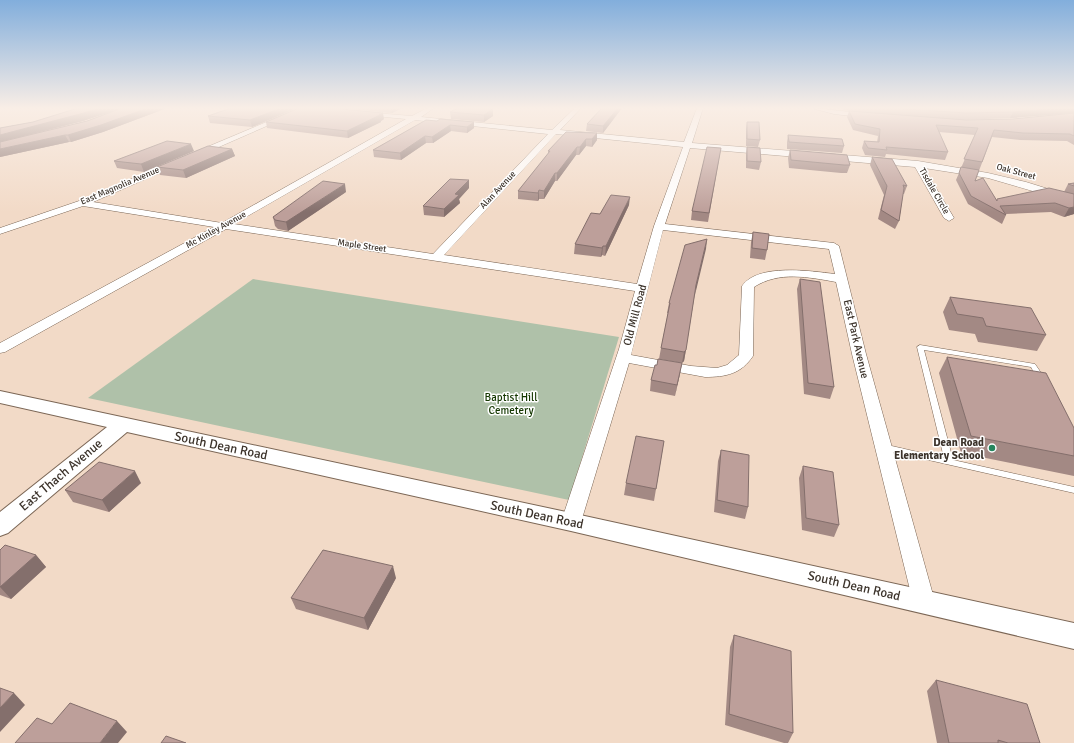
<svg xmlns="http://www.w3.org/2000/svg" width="1074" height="743" font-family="Signika,sans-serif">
<rect width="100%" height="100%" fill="#f2dac7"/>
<path fill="#afc1a9" d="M253 279 619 337 569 500 88 398Z"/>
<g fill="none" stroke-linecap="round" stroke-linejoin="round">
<defs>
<path id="service" d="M920 345 1035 364 1046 380 1045 382H1039L1031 367 924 350 953 460 1074 487V493L880 449 879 447 880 445 883 444 944 458 917 347Z"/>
<path id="minor" d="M300 108H308L93 202 222 223 406 119 364 115 361 113 362 112 412 116 427 108H434L421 117 552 130 575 108H581L560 130 684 142 697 108H703L692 143 918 161 988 173 1026 182 1074 197V203L988 178 924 168 954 218 949 221 944 218 915 167 690 148 665 224 834 243 839 246 866 354 935 602 932 609 924 612 916 609 913 602 852 354 836 282C808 277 779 271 754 287L753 356C741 374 726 377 705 377L629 363 581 522 578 528 571 530 564 528 561 522 619 349 635 291 226 229 5 352 0 353V343L214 227 83 206 0 234V228L79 201ZM415 120 548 134 433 254 234 224ZM556 134 683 147 654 226 637 284 444 255ZM663 230 829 249 835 274C811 271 758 263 742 286L739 355 727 365 717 368 691 366 631 355Z
M814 108 869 114 872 116 869 118 834 114 815 109Z"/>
<path id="tertiary" d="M0 391 571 513 1074 623V649L571 531 127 432 8 533 0 536V512L107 427 0 403Z"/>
</defs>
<use href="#service" stroke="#7b6655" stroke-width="1"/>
<use href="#minor" stroke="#7b6655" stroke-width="1"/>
<use href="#tertiary" stroke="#7b6655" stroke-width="2"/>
<use href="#service" fill="#fff" fill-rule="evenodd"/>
<use href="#minor" fill="#fff" fill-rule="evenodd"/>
<use href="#tertiary" fill="#fff" fill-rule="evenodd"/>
</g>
<path fill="#a38984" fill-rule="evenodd" d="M78 108H167L103 132 71 142H69L0 157V128L33 122ZM118 109 87 121 33 134 83 121Z
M231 108H297L252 127 210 123 208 116Z
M338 108H402L392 113Z
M602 108H622L603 133 586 131 587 124Z
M843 108H1074V113L1010 118 963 120 1013 119 1074 113V145L1067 141 1020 140 992 137 975 181 996 200 1064 192 1068 184 1074 183V214L1064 217 1051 212 1006 214V215L1002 224 968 204 956 180 975 135 939 132 948 152 945 160 886 154 885 157 865 155 862 148 864 141 877 142 878 136 853 130 847 117 849 111H852L844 110Z
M493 109V116L484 122 451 119 450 112Z
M384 119 381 121V122L348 138 267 128 266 122Z
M426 120 474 128 467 133 451 131 433 143H426L401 160 374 157 373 150Z
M747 122 760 140 758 147 746 146V129Z
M597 133V140L592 147 586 146 579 155H576L557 181H555L544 199H539L538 201 518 199V191L548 154V151Z
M788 135 844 146 842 153 787 149V142Z
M747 147 761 162 759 170 746 168V154Z
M721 148 708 222 691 220 692 211Z
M232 149 235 156 186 178 160 175 157 167Z
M790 150 850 165 847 173H841L789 168 788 158Z
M194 151 144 172 117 168 114 161Z
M872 157 907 186 904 194H903L899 221 895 229 878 219 884 195 870 165Z
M469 188 459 199 460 203 444 217 424 215 423 206Z
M346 192 288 231 278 229 275 226 273 217Z
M629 205 605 256 602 255 601 257 574 254 575 244 600 214Z
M753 232 767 250 765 260 750 258 751 242Z
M707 239 695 293 684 361 682 363 659 359 661 348 668 313H667L669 303Z
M800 279 834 387 830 399 804 394 797 289Z
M950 297 1046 335 1037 351 978 342 975 334 949 330 943 312Z
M947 357 1074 428V476L961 453 939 373Z
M682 363 675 396 650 391 651 380Z
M664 441 654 501 624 495 626 483Z
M721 450 748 507 745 519 714 512 718 461Z
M803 466 839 525 834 537 802 530 799 478Z
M141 483 109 512 73 502 65 490Z
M0 550 36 555 46 567 11 599 0 595Z
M396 578 368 630 296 609 291 598Z
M734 635 793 733 788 743H784L725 725 730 647Z
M936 680 1040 743H937L927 691Z"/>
<path fill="#846f6c" d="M101 108H123L83 121 0 142V135Z
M148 108H167L103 132 71 142 68 135Z
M281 108H297L252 127 250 120Z
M391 108H402L392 113Z
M618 108H622L603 133V126Z
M1061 108H1074V113L1010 118 1013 112Z
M493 109V116L484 122V115Z
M383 113 384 119 381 121V122L348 138 347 131Z
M474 122V128L467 133V127Z
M450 125 451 131 433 143 432 137Z
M597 133V140L592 147V139Z
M65 135 69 142 0 157V149Z
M425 136 426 143 401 160 400 153Z
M586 139V146L579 155 580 147Z
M191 144 194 151 144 172 141 164Z
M577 147 576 155 557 181V173Z
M232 149 235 156 186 178 183 170Z
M555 173V181L544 199V191Z
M469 180V188L459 199 460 203 444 217V209L455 194Z
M345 184 346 192 288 231 286 222Z
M539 190V199L538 201V193Z
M630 197 629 205 605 256 606 246Z
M1074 207V214L1064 217 1069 208Z
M707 239 706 249 695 295 696 285Z
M603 246 602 255 601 257 602 248Z
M686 350 684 361 682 363 684 352Z
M682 363 680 374 675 396 677 385Z
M135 471 141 483 109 512 102 500Z
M36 555 46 567 11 599 0 587Z
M393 566 396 578 368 630 364 618Z
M14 693 25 705 0 732V708Z
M117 721 127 732 118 743H100Z"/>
<path fill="#bd9f9a" stroke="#846f6c" d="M78 108H101L80 114 0 135V128L33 122Z
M122 108H148L101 125 68 135H65L0 149V142L87 121Z
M231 108H281L250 120 208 116Z
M299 108H331L383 113 379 115H380L347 131 266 122Z
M458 108H479L493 109 484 115 450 112Z
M602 108H618L603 126 587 124Z
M890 108H1061L1013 112 966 113Z
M849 111 966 120 1013 119 1074 113V136L1070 134 1023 133 994 130 982 162 964 159 978 128 936 125 948 152 886 147 887 150 868 148 864 141 879 142 880 129 855 124Z
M440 119 474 122 467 127 450 125 432 137 425 136 400 153 373 150 426 120 437 121Z
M747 122H759L760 140 747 139Z
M566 132 597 133 592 139H586L580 147H577L557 173H555L544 191 539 190 538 193 518 191 550 151H548Z
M788 135 842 139 844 146 789 142Z
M167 141 191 144 141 164 114 161Z
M208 146 232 149 183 170 157 167Z
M707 147 721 148 709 213 692 211Z
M747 147 760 148 761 162 747 161Z
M790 150 847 155 850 165H844L791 160Z
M872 157 892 159 907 186 903 185 904 188 899 221 881 210 887 186Z
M961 167 979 170 975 181 983 178 997 201V199L1049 188 1074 194V207L1069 208 1055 203 1000 206 1006 215 971 196 959 173Z
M450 179 469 180 455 194 459 195 444 209 423 206Z
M323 181 345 184 286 222 275 220 273 217Z
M1074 183V186L1068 184Z
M611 195 630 197 606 246H603L602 248 575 244 591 213 600 214Z
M753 232 769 234 767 250 752 248Z
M707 239 696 285 686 350 684 352 661 348 670 303H669L685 245Z
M800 279 820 282 834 387 808 383Z
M950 297 1031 308 1046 335 986 326 983 318 957 314Z
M947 357 1046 373 1074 428V456L971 436Z
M658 359 682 363 677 385 651 380 655 365H657Z
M636 436 664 441 656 489 626 483Z
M721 450 749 455 748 507 717 500Z
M99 462 135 471 102 500 65 490Z
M803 466 833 472 839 525 806 518Z
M5 545 36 555 0 587V550Z
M323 550 393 566 364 618 291 598Z
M734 635 791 651 793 733 729 714Z
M936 680 1027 704 1040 743H1008L998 740V743H949Z
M0 688 14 693 0 708Z
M70 703 117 721 100 743H15L37 718 52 724Z
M166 736 186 743H161Z"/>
<linearGradient id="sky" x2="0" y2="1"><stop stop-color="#82aedc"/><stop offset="0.51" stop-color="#f9eee6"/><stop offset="1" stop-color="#f9eee6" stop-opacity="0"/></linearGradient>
<rect width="1074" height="212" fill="url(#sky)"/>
<circle fill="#25855d" stroke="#fff" stroke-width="1.5" cx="992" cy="448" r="4"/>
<g text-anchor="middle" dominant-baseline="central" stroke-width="3" stroke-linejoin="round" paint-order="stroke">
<g font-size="9" fill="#3c332b" stroke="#fff">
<text transform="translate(1016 172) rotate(15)">Oak Street</text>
<text transform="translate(120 186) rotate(-23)">East Magnolia Avenue</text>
<text transform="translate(498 190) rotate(-47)">Alan Avenue</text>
<text transform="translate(934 191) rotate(60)">Tisdale Circle</text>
<text transform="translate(216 230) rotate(-29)">Mc Kinley Avenue</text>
<text transform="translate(362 246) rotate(8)">Maple Street</text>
</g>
<g font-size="11" fill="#3c332b" stroke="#fff">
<text transform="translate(635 315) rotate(-75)">Old Mill Road</text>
<text transform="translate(856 339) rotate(77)">East Park Avenue</text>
</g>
<g font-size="11" fill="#143700" stroke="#fff">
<text x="511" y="397">Baptist Hill<tspan x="511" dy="13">Cemetery</tspan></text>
</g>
<g font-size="11" font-weight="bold" fill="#3c332b" stroke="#fff" text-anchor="end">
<text x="984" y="442">Dean Road<tspan x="984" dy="13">Elementary School</tspan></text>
</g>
<g font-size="13" fill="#3c332b" stroke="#fff">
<text transform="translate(221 446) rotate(12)">South Dean Road</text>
<text transform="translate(61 475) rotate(-40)">East Thach Avenue</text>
<text transform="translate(537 515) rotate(12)">South Dean Road</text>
<text transform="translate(854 586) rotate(13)">South Dean Road</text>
</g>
</g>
</svg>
